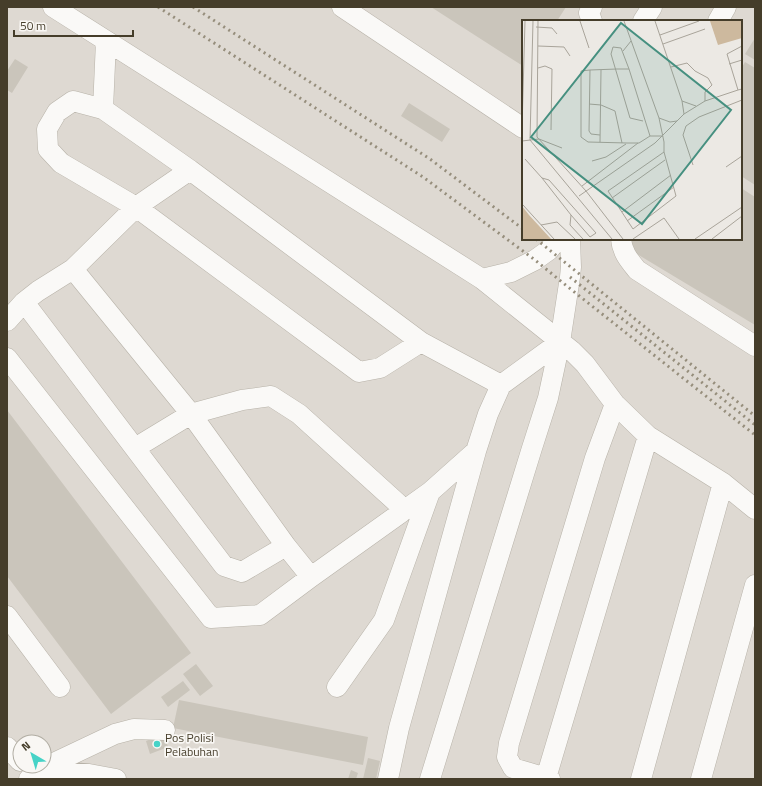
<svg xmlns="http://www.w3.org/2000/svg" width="762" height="786" font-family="'Titillium Web',sans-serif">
<rect width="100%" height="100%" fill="#ece9e4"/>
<path fill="#ded9d2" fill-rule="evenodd" d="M7 7H755V779H7ZM523 21H741V239H523ZM20 742H44V766H20Z"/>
<path fill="#cac5bb" d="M431 7H566L557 21H523V66Z
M755 38V60L745 54Z
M15 59 28 67 12 93 7 90V71Z
M745 62 755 68V185L741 176V69Z
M409 103 450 129 442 142 401 116Z
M741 188 755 197V325L627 248 633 239H741Z
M7 410 191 653 111 714 7 576Z
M196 664 213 686 200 696 183 674Z
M183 681 190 690 168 707 161 697Z
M179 700 368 737 363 765 173 728Z
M164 734 168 747 150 754 146 741Z
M368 758 380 761 376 779H363Z
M351 770 358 773 356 779H348Z"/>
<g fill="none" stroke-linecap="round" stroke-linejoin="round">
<defs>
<path id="minor" d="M53 7 482 279 572 351 585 364 615 404 595 458 509 743 507 757 513 768 550 779
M342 7 523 128
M592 21 589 13 592 7
M643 21 652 7
M718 21 726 7
M103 109 106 41
M190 170 103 109 73 101 57 112 47 129 48 149 61 163 136 207 359 372 380 368 421 342
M621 239C622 252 629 260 637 270L755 346
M73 269 191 414 286 546 311 577
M482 279 511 272 535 260 549 250 558 239
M7 321 24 302
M7 358 211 618 260 615 311 577 430 492 476 451 488 414 501 385 560 342
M615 404 648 436 723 483 755 509
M135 448 191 414 242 400 271 396 299 414 405 510
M286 546 242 572 224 566 24 302 38 291 73 269 136 207 190 170 421 342 501 385
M7 616 60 687
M337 687 384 620 430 492
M7 747 20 761
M39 770 89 774 116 779
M546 778 648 436
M29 779 39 770 115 734 134 729 165 730
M388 779 399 728 476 451
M430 779 532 448 548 398 560 342 570 277 571 267 570 239
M641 779 723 483
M701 779 755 585"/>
</defs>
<use href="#minor" stroke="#b7b2a8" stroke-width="21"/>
<use href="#minor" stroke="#faf9f7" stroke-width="20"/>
<path stroke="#968e7c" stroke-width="3" stroke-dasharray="2 4" stroke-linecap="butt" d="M158 7 423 177 535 260 568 287 755 435
M193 7 430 159 523 229
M536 239 755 416
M570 277 755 425"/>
</g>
<circle fill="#46d3c7" stroke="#f9f7f4" stroke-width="1.5" cx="157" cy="744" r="4"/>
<g text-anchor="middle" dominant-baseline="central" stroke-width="3.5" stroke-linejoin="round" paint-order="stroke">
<g font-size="12" fill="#453d2a" stroke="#f9f7f4" text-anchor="start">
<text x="165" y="737">Pos Polisi<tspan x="165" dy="14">Pelabuhan</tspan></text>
</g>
</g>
<g transform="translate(522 20)">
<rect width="220" height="220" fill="#ece9e4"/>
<path d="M188 1H220V18L196 25ZM0 186 7 195 29 219H0Z" fill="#cdb99e"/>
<path fill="none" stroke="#a9a49a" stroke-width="1" d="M16 1 15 117 64 171 101 219M58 1 67 28M102 1 137 98 142 122V132L86 171 111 209 154 176 142 132M14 7 30 8 35 14M138 15 177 1M141 24 183 9M16 26 42 27 48 36M220 26 205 34 216 70 220 69M101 31 109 21M207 44 220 40M149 47 165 43 173 51 186 58 190 65 183 72V81M16 48 23 46 30 49 29 110M107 49 99 28 91 27 89 34 108 98 121 101M68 50 59 51V117L66 122 105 123H117L128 116H141M160 81 174 86M67 84 79 85 93 91 100 123M162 94 183 81 216 70M137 98 148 102 155 101M0 108 3 1M78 115 69 114 67 111 68 50 95 49H107L128 116M8 120 90 219M8 120 11 1M0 121 17 119 40 128M78 122 79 50M3 139 20 158M70 141 84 137 104 124M171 145 161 115 164 106 177 97 220 80M204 147 220 136M60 166 116 123M57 176 133 123 162 94 160 81 133 1M90 178 143 140M1 185 32 219M100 192 149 155M49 195 68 217 74 213 27 160 20 158 49 195 48 205 61 219M105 201 152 167M19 205 35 202 53 219M111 219 142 198 157 219M173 219 220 187M190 219 220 196"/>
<path fill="#469080" fill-opacity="0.15" stroke="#469080" stroke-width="2" d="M99 3 209 90 120 204 9 117Z"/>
<rect width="220" height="220" fill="none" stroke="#453d2a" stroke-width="2"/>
</g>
<rect width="762" height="786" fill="none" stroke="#453d2a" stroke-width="16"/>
<g transform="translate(32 754) rotate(322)"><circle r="19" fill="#f9f7f4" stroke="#b1ada3"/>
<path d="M0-3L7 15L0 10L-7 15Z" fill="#46d3c7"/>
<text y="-6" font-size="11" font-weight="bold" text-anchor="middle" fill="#453d2a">N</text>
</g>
<path d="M14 30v6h119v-6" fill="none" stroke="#453d2a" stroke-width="2"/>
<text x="20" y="30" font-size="12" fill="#453d2a" stroke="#f9f7f4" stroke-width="3" paint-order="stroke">50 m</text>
</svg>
